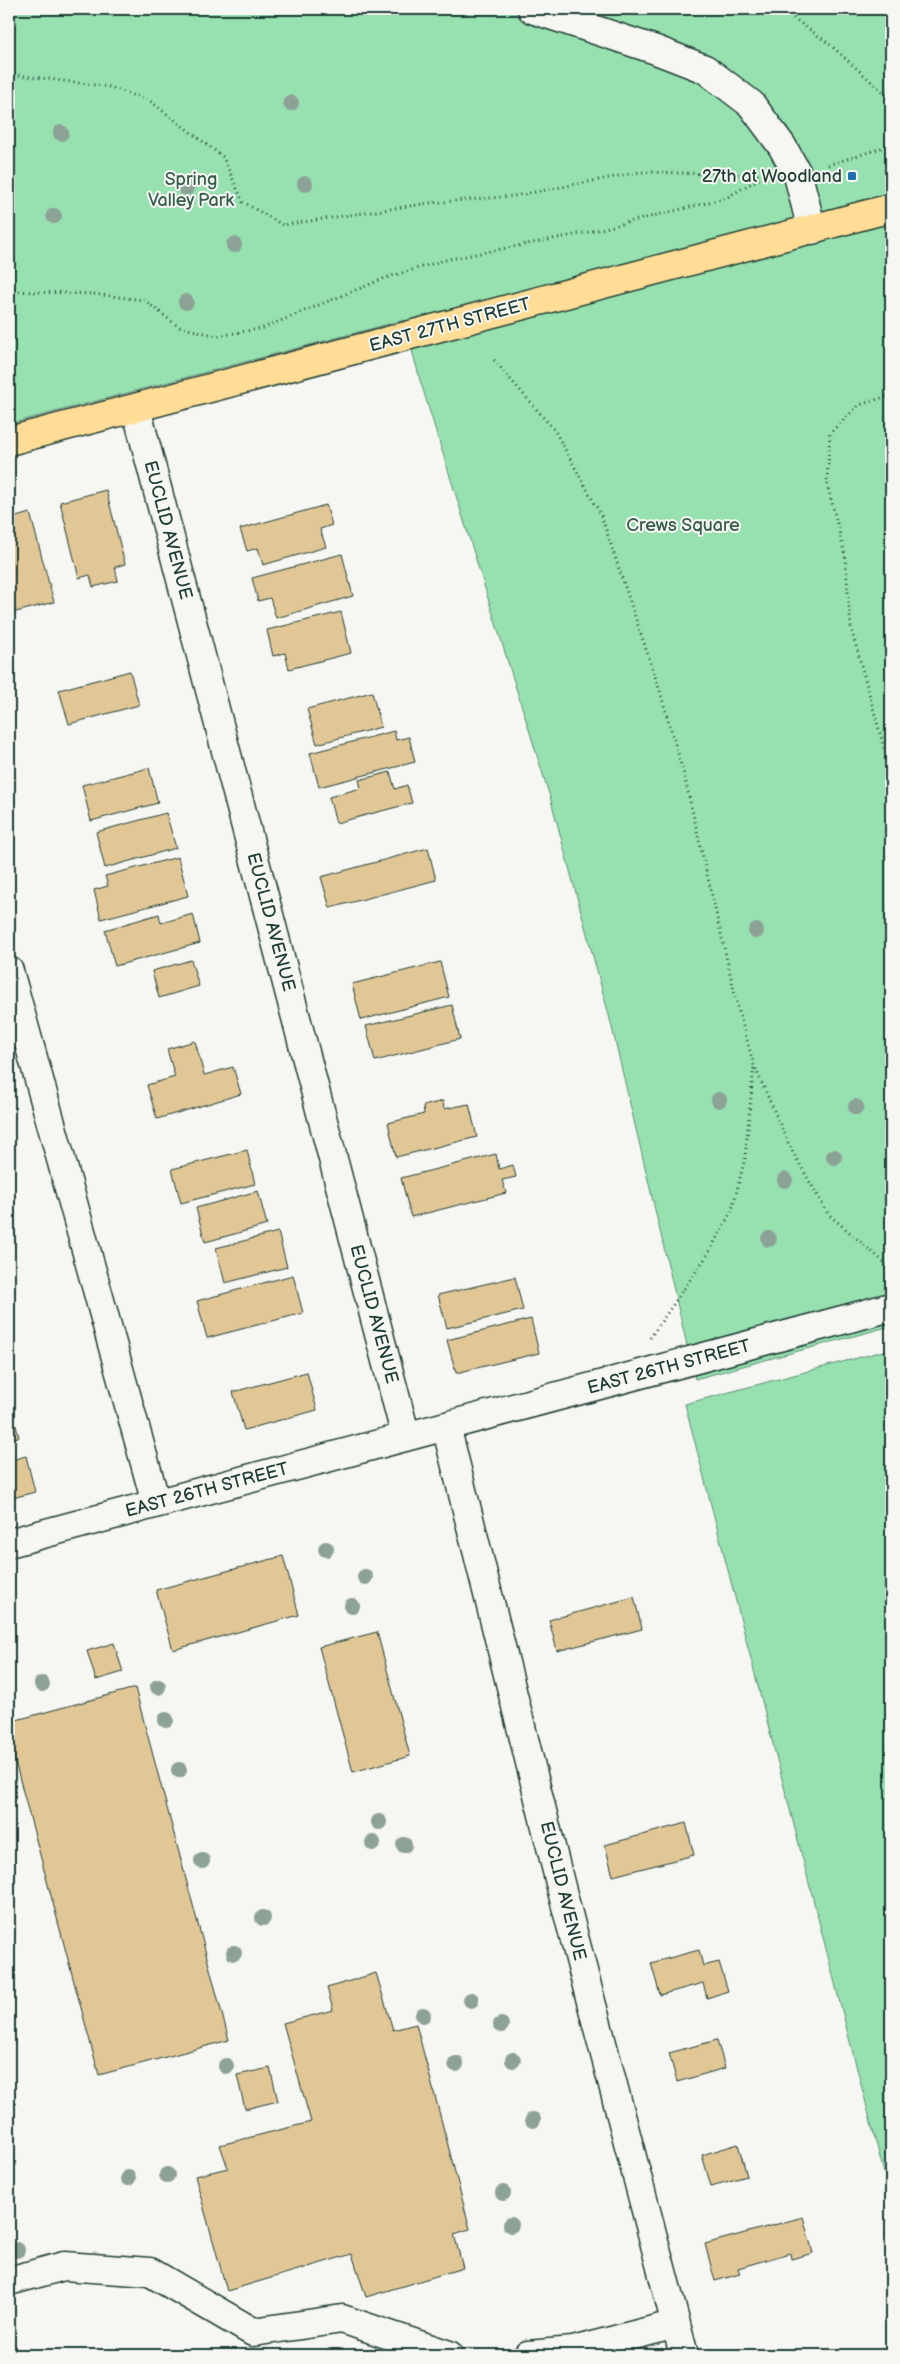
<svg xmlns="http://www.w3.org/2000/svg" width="900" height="2364" font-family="'Balsamiq Sans',sans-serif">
<rect width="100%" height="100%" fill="#f6f6f2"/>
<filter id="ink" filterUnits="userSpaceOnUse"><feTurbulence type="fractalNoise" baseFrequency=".02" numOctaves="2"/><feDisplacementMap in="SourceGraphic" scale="10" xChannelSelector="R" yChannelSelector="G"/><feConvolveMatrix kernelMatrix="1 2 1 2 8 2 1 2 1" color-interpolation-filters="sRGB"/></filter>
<g filter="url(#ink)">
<path fill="#97e1b0" stroke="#5b8f72" d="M9 9H891V1326L695 1379 610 1019 550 797 420 380 404 320 9 424Z
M891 1349V2200L685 1404Z"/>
<path fill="#e1c796" stroke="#1f3d34" d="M106 490 125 564 115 567 118 581 93 587 90 575 79 578 60 502Z
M326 505 332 525 320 529 326 547 263 565 258 548 247 551 240 529Z
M30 513 54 602 12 613 9 602V519Z
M342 554 353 596 276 618 270 598 258 601 252 578Z
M341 612 351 653 289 669 285 653 273 656 267 630Z
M130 671 139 705 69 724 59 690Z
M372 692 381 727 317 744 307 709Z
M394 731 396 740 409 737 415 762 319 787 310 753Z
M149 768 158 803 91 821 82 785Z
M390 772 395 789 407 785 412 803 336 823 329 797 361 788 359 780Z
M166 813 176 848 105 868 96 832Z
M428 848 436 880 330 908 321 877Z
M178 857 188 896 101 919 94 890 108 886 105 876Z
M159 914 161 923 193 914 200 943 115 966 105 930Z
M191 960 199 986 159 998 152 971Z
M440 962 449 997 361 1020 352 984Z
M452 1005 460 1039 375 1061 366 1026Z
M195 1041 204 1075 233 1067 241 1094 157 1119 147 1085 175 1077 167 1049Z
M443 1101 444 1109 469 1104 477 1137 396 1157 388 1123 424 1114 423 1106Z
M247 1150 255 1184 181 1203 172 1169Z
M496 1154 499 1169 513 1165 516 1177 502 1180 506 1193 411 1217 401 1178Z
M258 1191 267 1225 205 1242 196 1208Z
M278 1232 287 1267 225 1283 216 1248Z
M293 1275 303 1313 207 1338 197 1301Z
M515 1277 523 1310 447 1328 438 1295Z
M531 1319 539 1353 456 1373 447 1340Z
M307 1372 317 1410 244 1430 233 1392Z
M9 1400 19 1437 9 1439Z
M26 1456 35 1492 9 1499V1461Z
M283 1556 299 1615 173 1650 156 1590Z
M634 1597 642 1629 557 1651 549 1620Z
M377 1632 410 1756 353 1772 319 1647Z
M114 1643 123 1672 96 1680 87 1651Z
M135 1688 229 2040 99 2075 9 1739V1722Z
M686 1823 694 1855 613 1876 605 1845Z
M699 1950 703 1966 719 1962 728 1991 707 1998 703 1983 660 1995 651 1963Z
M376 1973 393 2030 416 2024 470 2229 454 2234 463 2268 366 2297 352 2254 227 2291 195 2176 228 2168 220 2145 311 2122 283 2023 333 2010 327 1988Z
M717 2040 725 2068 677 2082 669 2053Z
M270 2068 278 2101 245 2109 237 2075Z
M738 2144 747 2176 711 2186 702 2155Z
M803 2217 813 2253 791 2259 790 2253 738 2268 740 2274 715 2281 705 2244Z"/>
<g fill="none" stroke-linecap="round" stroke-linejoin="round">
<defs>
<path id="minor" d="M532 9 656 50 705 69 751 104 782 146 798 175 812 230
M136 408 406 1437
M9 971 156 1503
M446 1426 562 1891 684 2355
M9 1543 891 1307
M9 2281 64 2266 150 2272 253 2332 342 2319 449 2355
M528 2355 573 2351 676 2324"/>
<path id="major" d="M9 441 891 208"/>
</defs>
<use href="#minor" stroke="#1f3d34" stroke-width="31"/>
<use href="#major" stroke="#1f3d34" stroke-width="31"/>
<path stroke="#1f3d34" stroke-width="3" stroke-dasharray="1 4" stroke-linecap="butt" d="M781 9 828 43 891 99
M9 74 110 87 150 101 223 157 243 202 283 225 430 203 514 196 640 172 760 175
M828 165 891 145
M9 291 93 294 144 300 179 327 218 336 263 328 385 278 445 260 589 232 726 198 762 177
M494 360 555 431 601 515 660 691 684 775 739 1012 754 1065 790 1147 828 1214 891 1268
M891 395 859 405 830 433 827 483 845 555 851 628 891 773
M650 1338 708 1254 732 1210 745 1158 754 1065"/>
<use href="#minor" stroke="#f6f6f2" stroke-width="28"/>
<use href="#major" stroke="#ffdd96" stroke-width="28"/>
</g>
<g fill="#8da297">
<circle cx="291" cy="103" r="8"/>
<circle cx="61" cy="133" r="8"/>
<circle cx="305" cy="184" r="8"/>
<circle cx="186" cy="188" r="8"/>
<circle cx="54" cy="216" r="8"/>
<circle cx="234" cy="245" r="8"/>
<circle cx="186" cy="302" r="8"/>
<circle cx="756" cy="931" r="8"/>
<circle cx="719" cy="1100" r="8"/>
<circle cx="856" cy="1107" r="8"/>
<circle cx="834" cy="1157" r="8"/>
<circle cx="785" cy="1180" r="8"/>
<circle cx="769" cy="1239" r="8"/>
<circle cx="326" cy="1549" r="8"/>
<circle cx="365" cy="1577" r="8"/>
<circle cx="352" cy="1606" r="8"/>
<circle cx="42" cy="1684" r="8"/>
<circle cx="158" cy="1687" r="8"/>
<circle cx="166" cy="1720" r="8"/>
<circle cx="179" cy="1770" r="8"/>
<circle cx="379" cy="1822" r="8"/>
<circle cx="373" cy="1843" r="8"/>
<circle cx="404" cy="1845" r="8"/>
<circle cx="202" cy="1861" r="8"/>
<circle cx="263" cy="1918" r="8"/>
<circle cx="234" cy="1953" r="8"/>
<circle cx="471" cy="2000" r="8"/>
<circle cx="423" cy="2015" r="8"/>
<circle cx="501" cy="2025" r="8"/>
<circle cx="513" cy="2060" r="8"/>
<circle cx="456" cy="2064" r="8"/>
<circle cx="226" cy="2066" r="8"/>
<circle cx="533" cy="2120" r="8"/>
<circle cx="167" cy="2175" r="8"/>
<circle cx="128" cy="2178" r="8"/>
<circle cx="503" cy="2193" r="8"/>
<circle cx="511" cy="2225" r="8"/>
<circle cx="17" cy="2250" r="8"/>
</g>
</g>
<rect fill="#1f6fb2" stroke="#f6f6f2" stroke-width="2" x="847" y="171" width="10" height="10" rx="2.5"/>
<g text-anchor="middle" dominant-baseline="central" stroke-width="4" stroke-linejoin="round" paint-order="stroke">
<g font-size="18" fill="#1f3d34" stroke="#f6f6f2" text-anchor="end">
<text x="842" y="176">27th at Woodland</text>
</g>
<g font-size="18" fill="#375e4d" stroke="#f6f6f2">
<text x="191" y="179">Spring<tspan x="191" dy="21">Valley Park</tspan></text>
<text x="683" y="525">Crews Square</text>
</g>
<g font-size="18" fill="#1f3d34" stroke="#f6f6f2">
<text transform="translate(450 325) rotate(-15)">EAST 27TH STREET</text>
<text transform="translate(168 530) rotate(75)">EUCLID AVENUE</text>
<text transform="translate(271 922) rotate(75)">EUCLID AVENUE</text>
<text transform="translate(374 1314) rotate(75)">EUCLID AVENUE</text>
<text transform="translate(669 1367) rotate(-15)">EAST 26TH STREET</text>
<text transform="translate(207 1490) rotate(-15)">EAST 26TH STREET</text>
<text transform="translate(563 1891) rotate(76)">EUCLID AVENUE</text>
</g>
</g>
<rect width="900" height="2364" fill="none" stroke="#f6f6f2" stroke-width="30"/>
<rect x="15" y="15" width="870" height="2334" fill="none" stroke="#1f3d34" stroke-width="2" filter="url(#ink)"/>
</svg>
